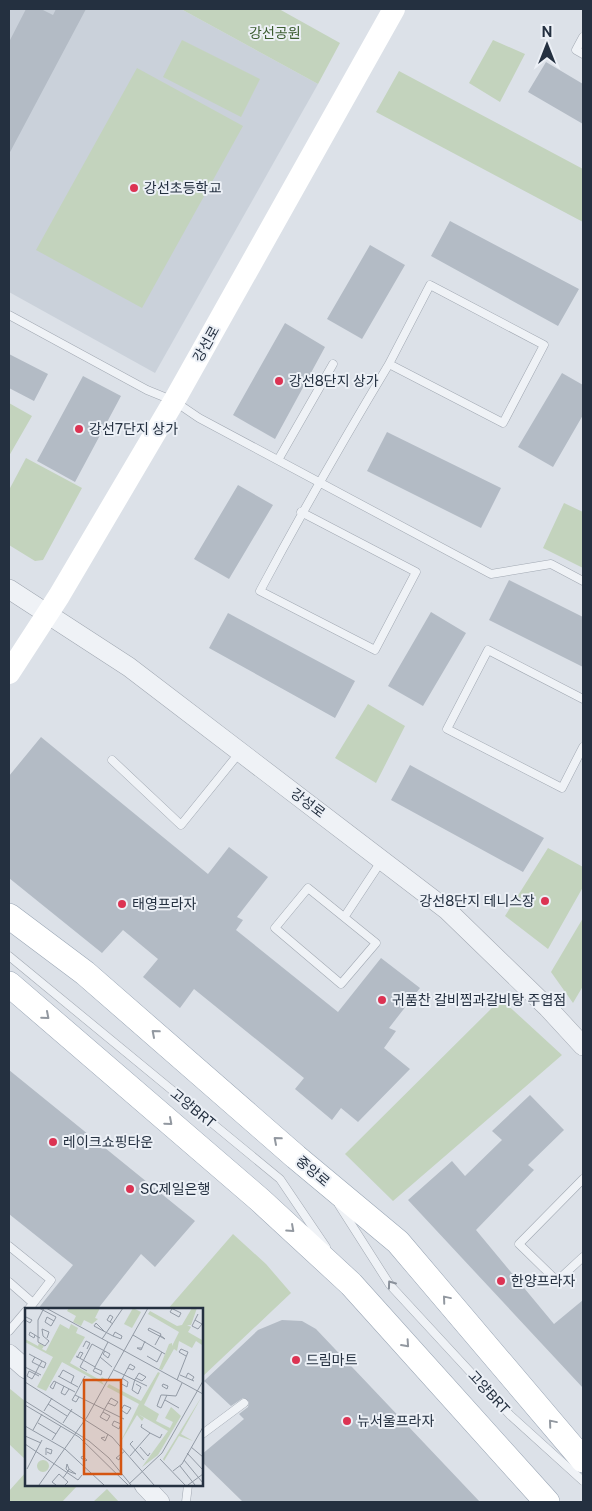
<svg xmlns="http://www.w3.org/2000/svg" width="592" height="1511" font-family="'Public Sans','Noto Sans KR',sans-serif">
<rect width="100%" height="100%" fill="#dce1e8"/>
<path fill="#cad1da" d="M9 9H181L318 84 155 373 9 292Z"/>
<path fill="#c3d3bd" d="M181 9H279L340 43 318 84Z
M182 40 260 79 241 117 163 77Z
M493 40 525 54 500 102 469 83Z
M137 68 243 126 142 308 36 250Z
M399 71 583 169V222L376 112Z
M9 403 32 416 9 456Z
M26 458 82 488 43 560 35 561 9 545V490Z
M564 503 583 512V568L543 548Z
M368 704 405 726 376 783 335 758Z
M548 848 583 867V887L548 949 505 916Z
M583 918V986L573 1003 551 972Z
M501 999 562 1055 393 1201 345 1154Z
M233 1234 266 1264 291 1293 201 1378V1310H167Z
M9 1388 26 1402V1460L9 1444Z
M26 1472V1485H78L62 1502H9V1491Z
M107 1489 119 1502H93Z"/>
<path fill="#b3bbc5" d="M26 9H41L53 15 56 9H86L9 154V42Z
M546 62 583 84V124L528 92Z
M450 221 579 289 558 326 431 256Z
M370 245 405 265 362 339 327 319Z
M285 323 325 347 275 439 233 415Z
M9 354 48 374 34 401 9 388Z
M562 373 583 385V415L553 467 518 447Z
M83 376 121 396 75 482 37 461Z
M387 432 501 488 481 528 367 471Z
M238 485 273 505 229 579 194 559Z
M509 580 583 617V667L489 620Z
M431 612 466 633 423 706 388 686Z
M228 613 355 681 335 718 209 648Z
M41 737 208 874 229 847 268 877 237 917 243 920 236 930 338 1012 381 958 420 988 389 1028 396 1031 384 1048 410 1069 358 1122 341 1108 332 1120 295 1089 304 1078 194 989 180 1008 143 977 158 959 123 930 102 953 9 878V776Z
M410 765 544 838 523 872 391 800Z
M9 1070 195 1221 155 1267 141 1254 97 1310H37L73 1265 9 1214Z
M530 1095 564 1130 528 1165 534 1170 476 1230 554 1324 583 1300V1388L408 1200 452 1161 465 1176 502 1140 492 1131Z
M282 1320 302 1321 316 1329 480 1502H243L201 1461V1455L244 1419 239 1414 248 1407 249 1402 243 1398 231 1406 204 1381 258 1330Z"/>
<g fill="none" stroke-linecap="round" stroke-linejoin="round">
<defs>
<path id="service" d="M583 37 576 50 583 54
M430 285 544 345 503 423 389 364Z
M9 315 147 390 174 401 199 418 491 574 551 564 583 581
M278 460 333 364
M301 512 416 572 375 650 260 591C301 514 344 439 389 364
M583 699 488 650 447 729 562 788 583 747
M112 760 181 825 240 752
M308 888 376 943 341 984 275 928Z
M345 916 382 860
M9 956 280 1179 326 1247
M583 1179 519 1244 557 1281 583 1257
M339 1205 390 1285 510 1415 583 1481
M9 1246 51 1280 28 1310
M9 1282 33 1303
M9 1331 26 1311
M201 1435 244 1403
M186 1502 188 1485"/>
<path id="tertiary" d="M9 589 129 667 447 910 548 1008 583 1046
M9 1354 26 1369
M144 1485 160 1502"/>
<path id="primary" d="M9 916 85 973 296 1157 398 1242 583 1460
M9 984 260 1200 351 1284 547 1502"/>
</defs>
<use href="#service" stroke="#a1a8b2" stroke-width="9"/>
<use href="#tertiary" stroke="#a1a8b2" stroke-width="20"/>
<use href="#primary" stroke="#9aa6b5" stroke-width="26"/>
<use href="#service" stroke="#eff2f6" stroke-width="8"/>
<use href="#tertiary" stroke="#eff2f6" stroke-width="19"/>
<path stroke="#fff" stroke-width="22" d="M9 673 59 596 174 401 394 9"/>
<use href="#primary" stroke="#fff" stroke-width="25"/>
</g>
<defs><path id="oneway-chevron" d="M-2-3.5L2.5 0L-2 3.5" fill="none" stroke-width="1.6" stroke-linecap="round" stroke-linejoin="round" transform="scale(1.25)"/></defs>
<g stroke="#9298a0">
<use href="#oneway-chevron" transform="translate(46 1016) rotate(41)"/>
<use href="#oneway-chevron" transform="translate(155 1033) rotate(-139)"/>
<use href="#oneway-chevron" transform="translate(169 1122) rotate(41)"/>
<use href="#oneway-chevron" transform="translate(277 1140) rotate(-139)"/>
<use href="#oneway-chevron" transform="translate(291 1229) rotate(42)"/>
<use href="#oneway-chevron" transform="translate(446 1299) rotate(-130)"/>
<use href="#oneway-chevron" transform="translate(406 1344) rotate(48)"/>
<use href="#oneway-chevron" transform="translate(552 1423) rotate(-130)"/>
</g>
<use stroke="#8a919b" href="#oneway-chevron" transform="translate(391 1284) rotate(-126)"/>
<g fill="#dc3353" stroke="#ecf0f6" stroke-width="2">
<circle cx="134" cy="188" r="5"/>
<circle cx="279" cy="381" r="5"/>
<circle cx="79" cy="429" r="5"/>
<circle cx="545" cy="901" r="5"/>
<circle cx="122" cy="904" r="5"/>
<circle cx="382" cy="1000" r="5"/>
<circle cx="53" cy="1142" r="5"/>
<circle cx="130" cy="1189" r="5"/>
<circle cx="501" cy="1281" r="5"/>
<circle cx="296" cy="1360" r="5"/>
<circle cx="347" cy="1421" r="5"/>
</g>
<g text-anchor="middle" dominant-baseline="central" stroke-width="4" stroke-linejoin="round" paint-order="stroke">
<g font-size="14" fill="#3b5d30" stroke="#ecf0f6">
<text x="275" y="33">강선공원</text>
</g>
<g font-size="14" fill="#243040" stroke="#ecf0f6" text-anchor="start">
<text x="144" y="188">강선초등학교</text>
<text x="289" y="381">강선8단지 상가</text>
<text x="89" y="429">강선7단지 상가</text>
<text x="535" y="901" text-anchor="end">강선8단지 테니스장</text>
<text x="132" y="904">태영프라자</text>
<text x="392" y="1000">귀품찬 갈비찜과갈비탕 주엽점</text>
<text x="63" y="1142">레이크쇼핑타운</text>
<text x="140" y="1189">SC제일은행</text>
<text x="511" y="1281">한양프라자</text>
<text x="306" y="1360">드림마트</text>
<text x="357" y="1421">뉴서울프라자</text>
</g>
<g font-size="14" fill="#243040" stroke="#ecf0f6">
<text transform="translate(206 344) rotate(-61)">강선로</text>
<text transform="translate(308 803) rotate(37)">강성로</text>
<text transform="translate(193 1108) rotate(39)">고양BRT</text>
<text transform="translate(313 1171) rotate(40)">중앙로</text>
<text transform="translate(489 1392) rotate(47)">고양BRT</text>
</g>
</g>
<g transform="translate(25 1308)">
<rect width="178" height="178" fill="#dce1e8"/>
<path d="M44 0H75L70 10 73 11 67 16 59 12 56 18 48 14 51 8 42 3ZM108 0 116 4 107 20 99 16ZM167 0H172L166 17H162L166 19 163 24 177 32V37L171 33 167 40 154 33 152 43 149 41 137 62 134 61 144 36 147 35V38L154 24 123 6 125 3 152 18 157 17ZM35 16 44 21 46 16 53 20 51 25 60 29 45 55 75 72 77 69 80 71 76 72 79 77 37 54 21 83 12 79 28 49 0 34V31L13 38 14 35 19 38 17 41 21 43ZM133 64 135 65 119 97 134 106 131 113 145 120 148 114 140 110 146 99 156 108 133 147 117 159 143 123 113 106 119 110 117 113 112 107 95 135 114 96 82 79 84 76 116 93ZM177 88 156 126 168 133 154 128 139 153 138 151ZM12 158a6 6 0 1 1 12 0a6 6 0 1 1-12 0Z" fill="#c3d3bd"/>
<path fill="none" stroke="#929aa5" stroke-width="1" d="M14 0 31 9 29 13M19 0 13 12V34L20 38 24 33 18 28 17 21 24 24 22 30M21 0 178 86M146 0 156 5 154 9 145 4 147 1M22 9 29 13 26 18 20 14ZM0 12 5 15 7 12 1 9M170 12 177 16 173 21 167 18 173 6M85 14 88 9 85 7 82 12 88 16M124 20 123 22 140 31 135 27M124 20 136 26 130 37M79 23 71 15 69 18 88 28 96 31 97 28 90 24 88 28M10 27 9 30 4 27 5 24 10 27 13 29 15 30M108 27 140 46M77 31 98 0M58 39 61 33 65 35 62 41M117 40H112L116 42 117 40 120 33M4 46 21 55 19 60 7 54 10 49M51 48 70 59 83 34M122 48 132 54 137 44M75 49 87 59M52 50 55 44 58 45 55 50M0 59 16 67M70 59V60L77 63 76 67 68 63 70 60M89 62 122 78M62 63 55 59 67 36 85 46 83 50 78 46 80 43M155 67 169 73M14 68 4 63 2 68 7 71 10 66 13 60 17 53M33 68 53 79M60 68 50 87 99 111M34 69 38 62 49 68 46 75M161 69 163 65 169 69 167 72M97 70 103 74 102 79 95 75 105 56 110 59 108 62 103 60M152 72 163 44 156 41 154 44 161 48M0 74 87 129 129 177M31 74 28 81 25 79 29 73 50 84M111 76 116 79 113 86 107 82 110 71 111 70 114 65 121 69 117 73 111 70M138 76 143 78 142 81 137 78ZM39 78 36 85 40 87 44 81M50 87 47 92 51 94 54 89M142 87 136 100 132 98 136 87H138L151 88 157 75M86 90 93 94 90 98 83 95ZM140 92 154 100M0 93 64 133 84 150 106 177M23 96 42 108M0 97 54 129 103 177M99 97 106 100 102 106 96 102ZM19 103 27 90M78 104 85 108 82 113 75 109 78 104 79 102 83 95M89 113 96 116 94 121 87 117ZM13 115 31 126M38 115 47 101M117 116 116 119 125 125 135 130 137 126M0 118 40 141 79 177M8 122 17 106M0 128 16 135M80 129 76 130 80 133 83 126M27 132 36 118M108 133 105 136 119 152M0 136 53 172 57 167M115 139 123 148 125 145M166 139 178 149M162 145 178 162M21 147V140L27 142 26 146 22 144M96 147 94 152 91 150 100 143M57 148 62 152 61 153 56 150ZM105 148 125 125M135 151 160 177M159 152 178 175M155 158 170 177M2 161 17 132M148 163 157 156 178 119M38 170 43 163 44 161 42 156 41 161 43 163 45 164 51 166 44 161M104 176 137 145 178 73M14 177 62 109 123 0M31 177 27 174 34 166 43 174 40 177M163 177 178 166"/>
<path fill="#d45511" fill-opacity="0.15" stroke="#d45511" stroke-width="2.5" d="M59 72H96V166H59Z"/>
<rect width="178" height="178" fill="none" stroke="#243040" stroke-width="2.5"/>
</g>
<rect width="592" height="1511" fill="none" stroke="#243040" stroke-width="20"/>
<g transform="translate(547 45)" stroke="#ecf0f6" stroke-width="4" paint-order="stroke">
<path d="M0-4L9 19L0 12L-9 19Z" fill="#243040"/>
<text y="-8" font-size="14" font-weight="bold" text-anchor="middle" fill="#243040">N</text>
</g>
</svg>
